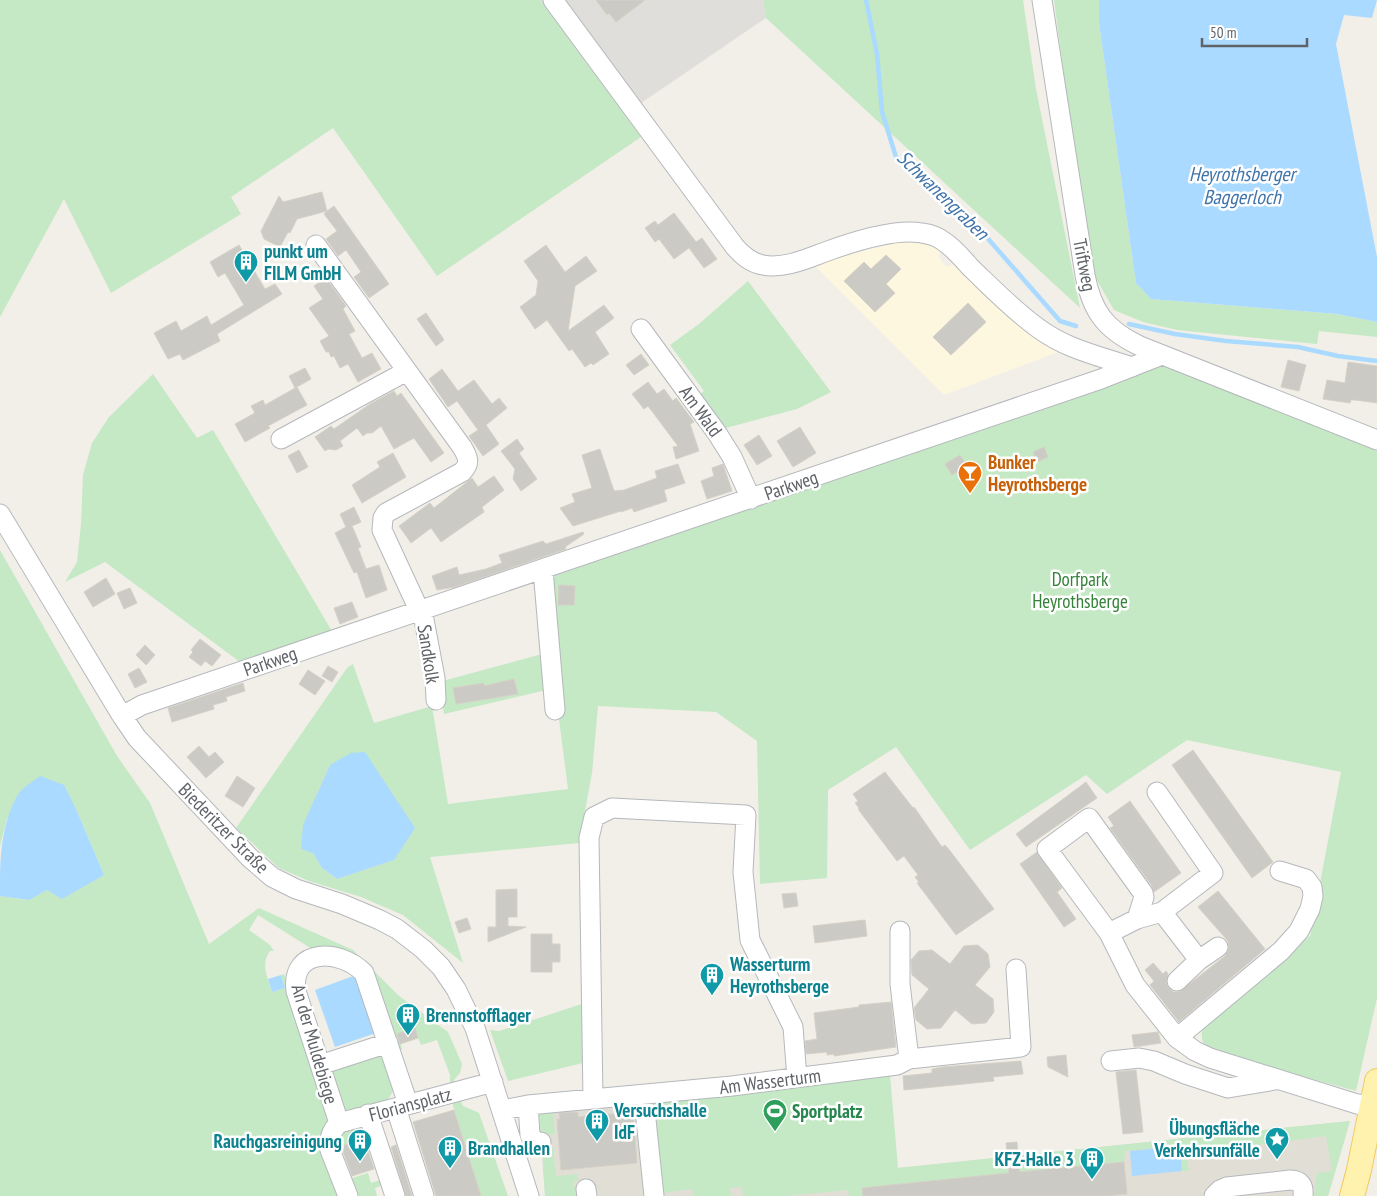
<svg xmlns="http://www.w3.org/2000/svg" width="1377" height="1196" font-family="'PT Sans Narrow',sans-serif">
<rect width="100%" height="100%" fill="#f1efe8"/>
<path fill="#fef7e0" d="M907 240 933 244 942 249 938 256 946 267 957 263 1061 351 944 395 815 266 843 256Z"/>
<path fill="#e0deda" d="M540 0H763L766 18 625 114Z"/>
<path fill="#e1ded6" d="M653 1101 898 1168 1350 1121 1328 1196H545L539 1112Z"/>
<path fill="#c5e8c5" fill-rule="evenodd" d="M0 0H540L641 137 437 276 333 128 231 197 241 214 111 293 64 199 0 317Z
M763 0H1023L1036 89 1080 308 766 18Z
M1054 0H1099V23L1136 283 1151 299 1337 314 1377 322V337L1319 331 1317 344 1177 330 1143 322 1114 310 1094 275 1073 144Z
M748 281 831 392 797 409 722 429 698 396 704 391 670 345 699 324Z
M1163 364 1377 451V998L1356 1091 1209 1051C1201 1042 1199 1034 1206 1023L1310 936 1341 772 1187 740 1107 794 1086 775 970 850 896 747 828 790 827 878 760 884 757 741 716 712 598 706 592 773 579 843 430 857 463 963 403 915 361 897 309 881 279 868 236 828 347 668 353 664 374 723 432 706 448 804 568 789 555 688 444 714 439 682 546 653 537 582 1104 387ZM330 765 394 860 337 879 322 868 313 853 317 794Z
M153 374 197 438 213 430 333 633 240 662 105 562 65 582 77 562 81 524 83 475 92 443 109 417Z
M0 550 117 756 150 803 209 944 259 908 353 950 399 996 448 1032 462 1064 460 1073 454 1080 455 1085 450 1086V1075L437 1040 421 1045 418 1038 401 1044 402 1050 395 1052 372 982 321 951 312 949 258 915 249 930 270 945 274 951H270C260 964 268 978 272 992L285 988 281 975 284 974 330 1110 343 1196H0V896L28 900 47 890 104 875 76 809 7 818 0 846Z
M582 1004 583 1063 508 1081 490 1030 499 1031Z
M379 1048 395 1088 387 1101 344 1115 327 1067Z
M890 1075 898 1168 1350 1121 1328 1196H1314L1317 1173 1332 1171 1326 1136 1187 1154 1189 1171H1182L1179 1146 1125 1151 1124 1162 881 1186 882 1196H849L848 1190 786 1196H743L742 1187 730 1188 731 1196H693L692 1189 661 1193 653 1101Z
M459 1097 463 1106 479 1113 508 1196H481L452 1102Z
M553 1111 555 1134 541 1135 539 1112Z
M353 1126 358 1141 341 1146V1148L339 1149 337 1133Z
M553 1148 556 1176 577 1174 578 1181H573V1187H579L580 1196H545L542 1149Z
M368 1173 371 1183 381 1180 386 1184 375 1188 377 1196H352L349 1179Z"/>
<path fill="#aadaff" d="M1099 0H1377L1372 18 1344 15 1336 44 1377 257V322L1337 314 1151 299 1136 283 1099 23Z
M365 752 415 828 394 860 337 879 322 868 313 853 301 849 303 825 330 765 351 753Z
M40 776 64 785 76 809 104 875 62 899 47 890 29 900 0 896C0 860 0 824 19 793 24 787 33 781 40 776Z
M281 975 285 988 272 992 268 979Z
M356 975 376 1033 335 1047 315 990Z
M1180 1146 1182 1171 1132 1176 1130 1151Z"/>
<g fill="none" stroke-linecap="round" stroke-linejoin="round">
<path stroke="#aadaff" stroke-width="4.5" d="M866 0 877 54 882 112 896 157 976 225 1060 321 1076 326
M1129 324 1175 334 1226 341 1298 347 1338 356 1377 361"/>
</g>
<path fill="#cccac5" stroke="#d6d1c6" d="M596 0H645L616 22 609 13 607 15Z
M322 192 327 211 334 206 389 284 369 298 354 277 361 272 346 250 338 256 326 239 337 231 324 214 327 211 297 219 290 233 288 232 280 247 264 239 261 231 279 196 283 202Z
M674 213 696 242 702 238 717 259 704 268 689 248 674 259 659 239 655 242 645 228 655 221 658 225Z
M239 245 265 289 275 284 282 294 217 334 220 341 183 360 180 354 168 359 154 333 176 321 181 331 207 316 211 325 244 305 225 273 218 277 210 262Z
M546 245 565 272 586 256 597 271 575 286 568 331 604 305 614 318 595 332 609 354 593 365 591 363 585 367 572 349 569 351 547 320 535 329 520 307 536 295 538 281 524 261Z
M886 255 901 269 886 284 895 293 875 312 844 281 864 262 871 269Z
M326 278 346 306 343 309 355 331 349 334 362 358 372 353 381 369 358 382 348 364 340 368 334 356 331 357 329 352H326L320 341 329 336 309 308 323 299 314 286Z
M968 303 986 322 951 355 933 337Z
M426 313 444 340 436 346 417 319Z
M641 354 649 365 634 375 626 365Z
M1288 360 1306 365 1299 391 1281 387Z
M1348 362 1377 366V403L1355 400H1351L1350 403 1323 399 1327 380 1345 383Z
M305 368 311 379 295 388 289 376Z
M442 369 458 391 474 380 492 404 499 398 507 408 486 425 499 444 483 456 469 436 478 430 457 401 448 407 429 379Z
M648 382 657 394 664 389 673 401 676 398 694 422 690 424 699 451 676 459 673 447 678 446 648 406 644 409 632 394Z
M297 387 307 405 268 426 270 428 245 442 235 424 255 413 251 406 263 400 265 405Z
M394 391 397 396 401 393 444 453 431 462 414 438 394 449 381 426 372 433H367L363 436 357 428 340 441 343 446 336 450 328 449 325 451 315 437 331 426 334 429 370 404Z
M800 427 816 453 793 467 777 441Z
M759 435 772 456 757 465 744 445Z
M517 439 524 449 519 453 537 479 521 491 513 479 515 469 501 451Z
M1044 447 1048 457 1037 462 1033 452Z
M600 449 614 491 624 490 657 478 655 471 678 464 685 483 664 490 667 501 634 512 632 508 621 512V511L573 526 560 508 575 502 572 494 592 488 582 455Z
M299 450 308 467 297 473 288 456Z
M393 453 406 477 362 503 352 485 380 467 377 462Z
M960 455 967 466 952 475 945 464Z
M723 464 732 491 707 499 701 481 714 476 712 468Z
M494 476 504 490 482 507 484 512 441 542 431 528 411 543 399 526 430 503 434 508 472 478 478 487Z
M354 507 361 522 352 526 361 547 358 548 366 569 379 565 387 590 366 598 357 572 354 573 335 533 346 527 340 514Z
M583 532 584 534 565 547 566 549 455 587 437 590 432 576 457 567 459 575 486 569 502 563 499 555 543 541 546 544Z
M106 578 115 594 93 607 84 592Z
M559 585 575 586 574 605H558Z
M130 588 137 603 124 609 117 593Z
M352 602 358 617 340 624 334 608Z
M200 639 221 655 212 666 205 661 201 666 189 657 193 652 191 650Z
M145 645 155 655 146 665 136 655Z
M328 666 338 672 332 682 322 676Z
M139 668 147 682 135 688 128 674Z
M308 670 325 681 315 695 299 684Z
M514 679 518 694 456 704 453 688 484 683V686Z
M243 683 245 691 226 697 227 701 213 705 214 709 172 722 168 708Z
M199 746 209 757 215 752 224 762 206 778 187 757Z
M1193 750 1273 862 1252 878 1172 765Z
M885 772 913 808 914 807 942 847 945 845 951 852 994 909 956 935 917 883 919 882 915 877 918 875 904 856 897 861 858 809 859 808 855 803 858 801 853 794Z
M237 776 255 788 243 807 225 796Z
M1086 782 1097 798 1026 847 1016 834Z
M1130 801 1181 873 1154 892 1152 886 1110 828 1114 826 1108 817Z
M1037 852 1062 888 1057 892 1076 919 1064 927 1020 864Z
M517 889V917H508V926L526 927 488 942V927H496V890Z
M1218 891 1265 949 1179 1022 1150 985 1154 981 1145 970 1153 963 1163 974 1166 971 1168 974 1166 983 1169 988 1173 992H1179L1225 956 1228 951 1229 947 1228 941 1198 907Z
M796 893 798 906 784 908 782 894Z
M467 918 471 929 459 933 455 922Z
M865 920 867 936 815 943 813 926Z
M531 934H552V944H560V962H552V972H531Z
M978 945 988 954 990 967 975 985 993 999 994 1012 986 1023 972 1024 955 1010 941 1028 927 1029 916 1020 914 1008 929 989 912 975 911 960 919 951 932 950 950 964 964 946Z
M891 1002 896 1047 834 1056V1054L827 1055V1052L806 1054 805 1041 817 1039 814 1013 859 1007V1005Z
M415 1028 418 1038 400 1044 397 1034Z
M1158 1032 1161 1043 1134 1047 1132 1035Z
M1066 1055 1068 1077 1048 1067 1047 1057Z
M1021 1061 1023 1074 993 1077 994 1081 904 1090 903 1076 932 1073V1069L942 1067Z
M1136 1070 1143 1132 1123 1134 1116 1072Z
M454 1110 481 1196H436L413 1122Z
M578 1112V1117L633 1112 637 1163 561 1170 557 1119H560L559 1113Z
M364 1139 374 1169 352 1176 341 1146Z
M1017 1142 1020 1172 1124 1162 1127 1194 1106 1196H863L862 1188 1009 1173 1006 1143Z
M396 1145 412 1196H406L391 1147Z"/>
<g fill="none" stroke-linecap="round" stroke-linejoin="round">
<defs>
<path id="minor" d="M553 0 735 247C743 256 751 263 763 265 784 269 806 259 825 252 852 242 894 228 922 233 929 234 937 236 943 241 953 247 962 258 970 267 992 288 1013 310 1038 328 1066 349 1099 356 1132 367
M1042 0 1085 275C1092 312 1106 330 1140 346L1377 440
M316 245 462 447C468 457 471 463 462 472L386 513 383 518 382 530 419 610
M641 329 717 433 732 457 751 499
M281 439 407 371
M0 514 122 716 137 738 250 858 272 877 296 889 342 904 380 920 397 929 423 949 441 967 456 989 475 1028 529 1196
M543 570 555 710
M422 609 435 678 436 700
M122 716 142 705 1101 379 1162 355
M1162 912 1199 960
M1137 919 1144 897 1143 893 1089 818 1047 849 1109 933 1135 985 1177 1038 1195 1051 1210 1058 1357 1104 1372 1106
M1109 933 1137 919 1162 912 1213 873 1157 792
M1177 981 1199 960 1218 947
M1177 1038 1281 951 1299 931 1310 909 1313 896 1312 887 1306 879 1280 871
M909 1059 1021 1047 1016 969
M1111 1061 1139 1058 1154 1061 1185 1074 1228 1088 1275 1080
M320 1065 388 1043
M593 1099 589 838 594 817 612 808 746 815 743 872 750 940 793 1027 797 1078
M528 1105 530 1135 535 1141 541 1142
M396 1108 424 1196
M502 1110 528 1105 732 1086 897 1065 909 1059 900 984V931
M645 1110 654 1196
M368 1114 395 1196
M339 1123 296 991C290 947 341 949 364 973L408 1104
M586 1189 587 1196
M348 1196 330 1150C328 1139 331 1131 339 1123L493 1082
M1214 1196 1220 1190 1227 1187 1290 1180C1301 1180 1304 1186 1303 1196"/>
<path id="major" d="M1352 1196 1359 1170 1377 1081"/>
</defs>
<use href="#minor" stroke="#b5b8bc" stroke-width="21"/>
<use href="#major" stroke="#f2c960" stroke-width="26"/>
<use href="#minor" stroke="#fff" stroke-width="19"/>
<use href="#major" stroke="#fff2af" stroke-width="24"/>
</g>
<defs>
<symbol id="building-pin" viewBox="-11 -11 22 30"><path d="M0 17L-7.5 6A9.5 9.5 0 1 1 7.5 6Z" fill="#0f9aa8" stroke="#fff"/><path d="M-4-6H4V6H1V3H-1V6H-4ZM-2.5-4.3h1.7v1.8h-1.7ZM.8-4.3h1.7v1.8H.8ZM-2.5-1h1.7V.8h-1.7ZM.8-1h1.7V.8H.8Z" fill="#fff"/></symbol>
<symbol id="bar-pin" viewBox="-11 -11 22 30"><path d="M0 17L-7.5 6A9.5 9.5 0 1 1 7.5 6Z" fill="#e8710a" stroke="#fff"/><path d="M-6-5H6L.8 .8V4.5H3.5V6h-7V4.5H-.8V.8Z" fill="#fff"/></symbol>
<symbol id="stadium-pin" viewBox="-11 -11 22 30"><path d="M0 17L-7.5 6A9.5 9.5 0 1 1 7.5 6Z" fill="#2e9e5b" stroke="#fff"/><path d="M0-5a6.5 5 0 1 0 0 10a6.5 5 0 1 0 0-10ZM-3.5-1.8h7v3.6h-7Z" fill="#fff"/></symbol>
<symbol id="sight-pin" viewBox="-11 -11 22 30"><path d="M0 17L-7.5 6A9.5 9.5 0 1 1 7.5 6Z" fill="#0f9aa8" stroke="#fff"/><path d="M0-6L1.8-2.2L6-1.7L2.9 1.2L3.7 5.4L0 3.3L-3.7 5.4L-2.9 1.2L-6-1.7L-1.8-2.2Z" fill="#fff"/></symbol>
</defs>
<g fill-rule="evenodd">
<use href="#building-pin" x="232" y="248" width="28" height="38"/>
<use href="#bar-pin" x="956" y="459" width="28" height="38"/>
<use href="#building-pin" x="698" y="961" width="28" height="38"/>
<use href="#building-pin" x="394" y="1001" width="28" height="38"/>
<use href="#stadium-pin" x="761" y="1097" width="28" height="38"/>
<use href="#building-pin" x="583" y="1107" width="28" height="38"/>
<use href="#sight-pin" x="1263" y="1125" width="28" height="38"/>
<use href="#building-pin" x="346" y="1127" width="28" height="38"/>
<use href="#building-pin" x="436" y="1134" width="28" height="38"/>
<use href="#building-pin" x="1078" y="1145" width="28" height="38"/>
</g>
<g text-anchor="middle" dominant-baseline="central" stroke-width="5" stroke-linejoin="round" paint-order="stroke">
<g font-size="19" font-weight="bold" fill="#0d838f" stroke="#fff" text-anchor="start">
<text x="264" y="251">punkt um<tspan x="264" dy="22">FILM GmbH</tspan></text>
<text x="730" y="964">Wasserturm<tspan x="730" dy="22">Heyrothsberge</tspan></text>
<text x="426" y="1015">Brennstofflager</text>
<text x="614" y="1110">Versuchshalle<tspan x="614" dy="22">IdF</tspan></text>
<text x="1260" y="1128" text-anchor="end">Übungsfläche<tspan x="1260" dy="22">Verkehrsunfälle</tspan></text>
<text x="342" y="1141" text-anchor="end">Rauchgasreinigung</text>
<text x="468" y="1148">Brandhallen</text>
<text x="1074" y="1159" text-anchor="end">KFZ-Halle 3</text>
</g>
<g font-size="19" fill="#5f6368" stroke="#fff">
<text transform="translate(1085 265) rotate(79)">Triftweg</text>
<text transform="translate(701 411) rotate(54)">Am Wald</text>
<text transform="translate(791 485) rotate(-19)">Parkweg</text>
<text transform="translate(429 654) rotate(81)">Sandkolk</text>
<text transform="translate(270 661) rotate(-19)">Parkweg</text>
<text transform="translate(224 828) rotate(45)">Biederitzer Straße</text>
<text transform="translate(315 1044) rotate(74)">An der Muldebiege</text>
<text transform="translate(770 1081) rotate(-7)">Am Wasserturm</text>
<text transform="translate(410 1104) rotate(-15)">Floriansplatz</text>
</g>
<g font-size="19" font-weight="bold" fill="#c56008" stroke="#fff" text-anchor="start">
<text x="988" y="462">Bunker<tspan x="988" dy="22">Heyrothsberge</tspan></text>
</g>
<g font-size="19" fill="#348238" stroke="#fff">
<text x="1080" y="579">Dorfpark<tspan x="1080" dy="22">Heyrothsberge</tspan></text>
</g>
<g font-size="19" font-weight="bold" fill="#27864d" stroke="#fff" text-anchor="start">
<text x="792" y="1111">Sportplatz</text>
</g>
<g font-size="20" font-style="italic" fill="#4174aa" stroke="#fff">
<text x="1242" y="174">Heyrothsberger<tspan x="1242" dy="23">Baggerloch</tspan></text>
<text transform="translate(943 195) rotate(44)">Schwanengraben</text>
</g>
</g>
<path d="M1202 38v8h105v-8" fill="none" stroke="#5f6368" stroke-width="2.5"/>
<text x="1210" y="38" font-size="15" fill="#5f6368" stroke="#ffffff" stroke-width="4" paint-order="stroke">50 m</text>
</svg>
